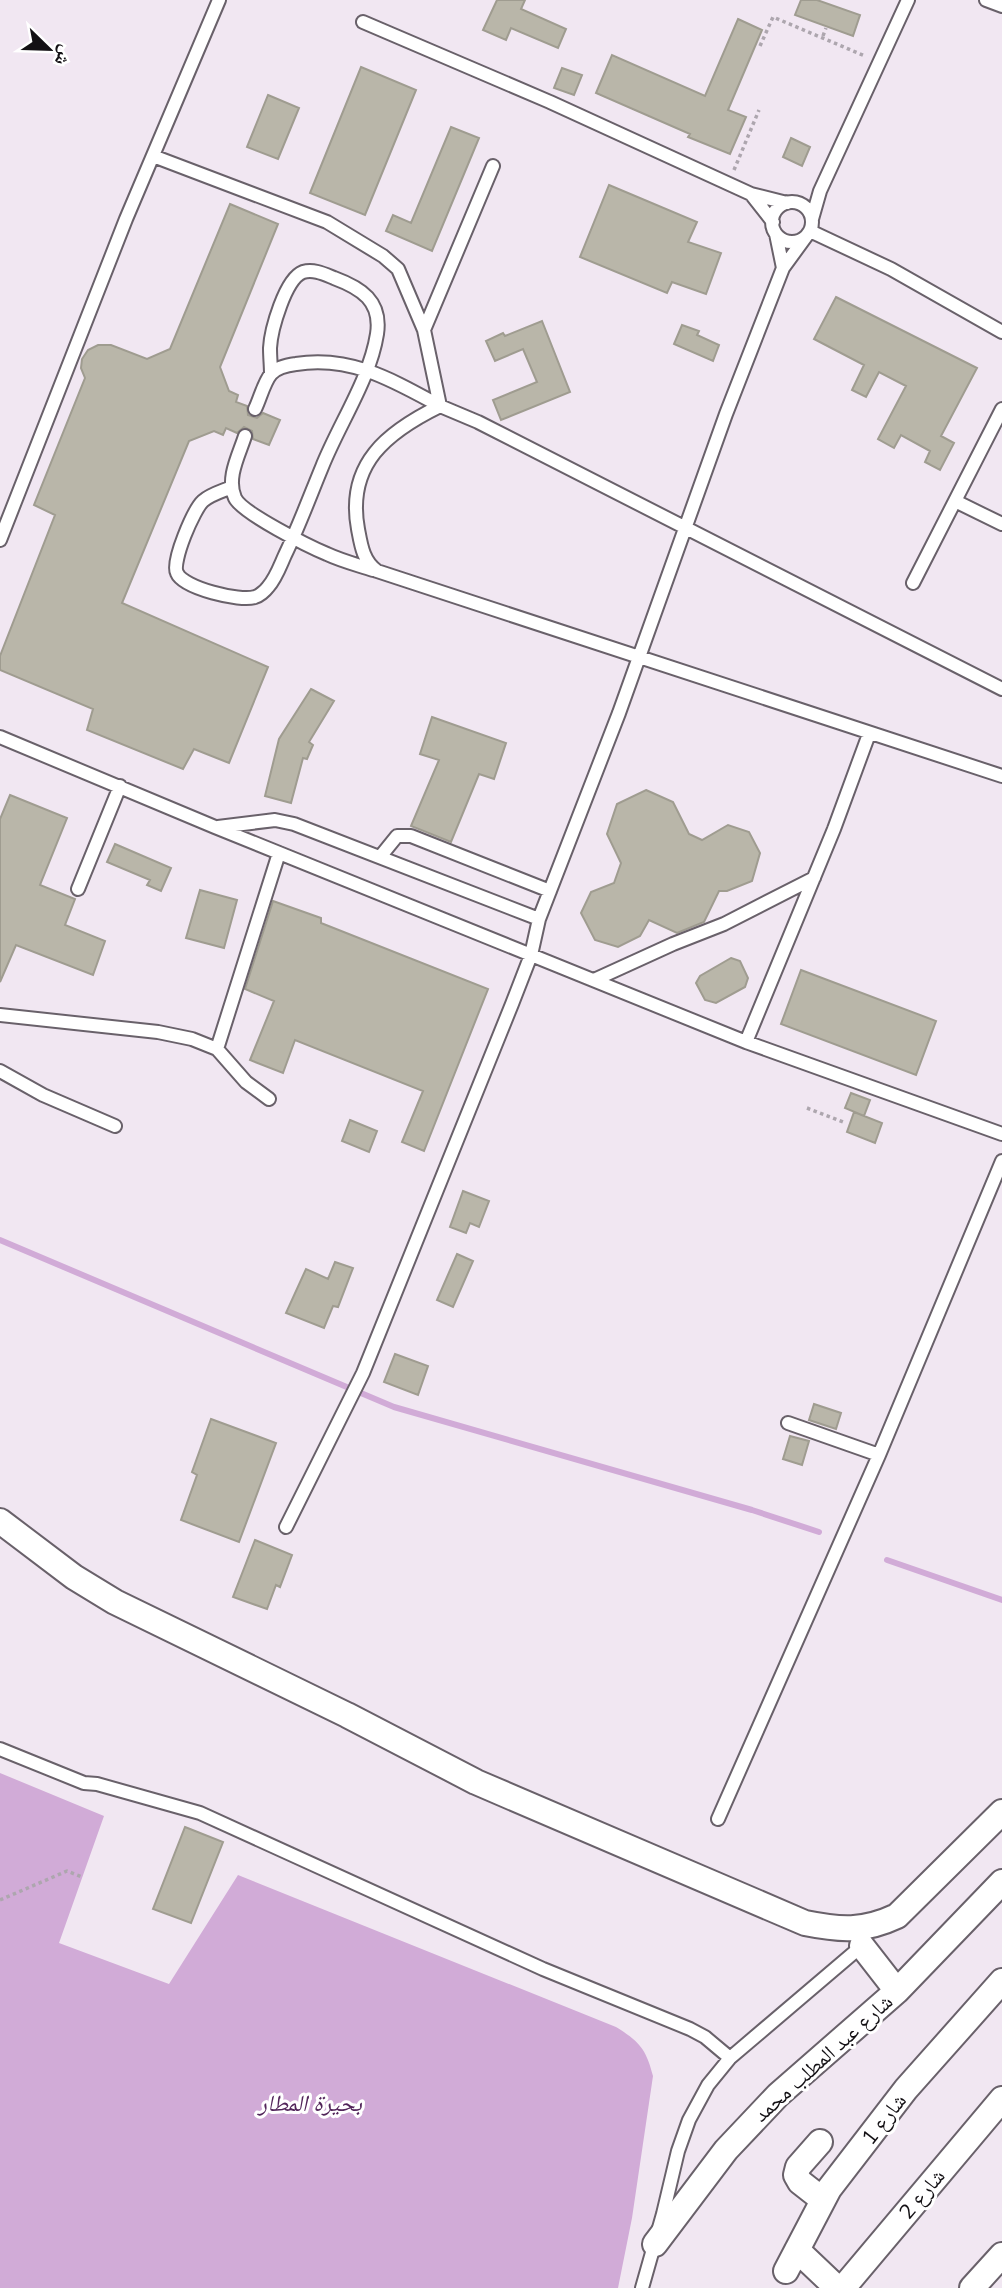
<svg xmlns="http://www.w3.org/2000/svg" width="1002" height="2288" font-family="'Nunito Sans','Noto Naskh Arabic',sans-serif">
<rect width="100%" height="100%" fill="#f1e7f2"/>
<path fill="#d1abd7" d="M0 1773 104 1816 59 1943 169 1984 238 1875 616 2027C640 2042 646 2049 653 2076L632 2218 618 2288H0Z"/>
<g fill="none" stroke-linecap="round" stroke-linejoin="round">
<path stroke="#d1abd7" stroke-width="6" d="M0 1240 394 1407 752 1510 819 1532
M887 1560 1002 1600"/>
</g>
<path fill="#b9b6a9" stroke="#9f9c90" stroke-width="2" d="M497 0H525L521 9 566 29 558 48 511 28 506 40 483 30Z
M801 0H817L860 15 853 36 795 15Z
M738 19 762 30 728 110 746 117 730 154 688 137 690 134 596 93 612 55 705 96Z
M361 67 416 90 365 215 310 193Z
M562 68 582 75 574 95 554 88Z
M268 95 299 108 278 159 247 147Z
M451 127 479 138 432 251 386 231 393 215 411 223Z
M791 138 810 147 802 166 783 157Z
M609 185 697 222 688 242 721 253 706 294 672 282 667 293 580 257Z
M230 204 278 224 220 367 229 391 238 395 236 402 247 406 248 415 257 418 263 413 280 420 269 445 253 439 252 431 244 427 237 433 226 428 223 435 214 431 189 441 122 603 268 667 229 763 194 749 183 769 87 730 93 709 0 670V656L55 515 34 505 85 378 81 368 82 359 88 350 98 345H111L147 359 170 349Z
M836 297 977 368 941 436 954 443 940 470 925 462 930 451 901 435 894 448 878 439 906 386 879 372 866 397 852 390 864 365 814 339Z
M542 321 570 392 501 420 493 400 537 382 523 349 495 361 486 341 503 333 505 336Z
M682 325 699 331 697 335 719 345 713 361 674 344Z
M311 689 334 701 309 742 313 745 307 759 303 758 291 803 265 796 279 739Z
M432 717 506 743 494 779 479 774 451 842 411 826 439 760 420 754Z
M646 790 673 802 689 834 702 840 728 825 749 832 760 853 752 881 727 891H719L704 922 677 933 649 920 640 936 618 947 595 940 581 913 591 892 614 883 621 863 607 834 617 804Z
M10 795 67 818 40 885 75 899 65 925 105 941 93 975 16 945 0 982V819Z
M115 844 171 868 161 891 147 885 150 880 107 862Z
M200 890 237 900 224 948 186 938Z
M273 901 321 918V923L488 989 424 1151 402 1142 423 1091 295 1040 283 1073 250 1060 274 1001 245 989Z
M731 958 740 961 748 978 745 987 716 1003 705 1000 696 983 700 976Z
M801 970 936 1021 916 1075 781 1024Z
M851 1093 870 1100 864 1116 845 1108Z
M854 1112 882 1123 875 1143 847 1132Z
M350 1120 377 1131 369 1152 342 1141Z
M463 1191 489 1201 479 1227 470 1223 466 1233 450 1227Z
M457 1254 473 1261 453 1307 437 1300Z
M335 1262 353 1268 338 1307 333 1306 324 1328 286 1313 306 1269 328 1279Z
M395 1354 428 1366 418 1395 384 1382Z
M814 1404 841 1413 836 1429 809 1420Z
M211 1419 276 1443 239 1542 181 1520 197 1475 192 1472Z
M790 1436 809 1441 802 1465 783 1459Z
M255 1540 292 1555 280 1587 276 1585 267 1609 233 1597Z
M185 1827 223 1842 191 1923 153 1909Z"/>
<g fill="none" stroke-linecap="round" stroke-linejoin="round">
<defs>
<path id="lane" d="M986 0 1002 6
M363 22 550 102 751 194 787 203
M153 156 327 222 383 256 398 269 424 330 440 406
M751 194 773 222
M772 222a20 20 0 1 1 40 0a20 20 0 1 1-40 0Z
M812 219 820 191 908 0
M776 234 783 268
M424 330 493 166
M255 409C260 399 264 382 271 374 277 367 288 365 296 364 351 355 394 381 440 406
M245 436C239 455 226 478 235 498 242 513 310 547 327 554 342 561 358 565 373 570
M232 487C223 491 211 494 203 501 194 509 171 562 177 573 183 588 240 602 255 597 259 596 265 591 268 587 276 578 280 566 285 555 299 526 310 496 322 467 339 424 370 379 377 334 382 301 361 288 334 278 324 274 314 269 303 272 285 279 271 330 270 348 270 357 271 366 271 374
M955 501 1002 524
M0 540 126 219 219 0
M913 583 1002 409
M1002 689 478 422 440 406C387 432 346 464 358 529 361 545 363 561 377 571L1002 776
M0 737 215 827 746 1042 1002 1134
M218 827 275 820 294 824 539 919
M380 857 397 836H411L550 891
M78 889 120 786
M594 980 673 944 724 924 814 878
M0 1015 158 1032 192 1039 217 1049 246 1082 269 1099
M746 1042 834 829 869 734
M217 1049 279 853
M0 1071 43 1095 115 1126
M788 1423 879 1455
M286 1527 363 1373 512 1004 531 955 539 919 619 713 726 414 783 268 810 231 891 269 1002 332
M0 1749 84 1783 97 1784 200 1813 543 1969 690 2029 705 2037 730 2058
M718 1819 879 1455 1002 1161
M642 2288 663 2214 678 2151 689 2120 708 2085 730 2058 864 1944"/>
<path id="street" d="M0 1521 74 1577 115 1602 347 1715 476 1782 805 1923C840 1930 863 1932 897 1916L1002 1812
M862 1946 897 1991
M820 2142 798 2167 796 2175 800 2182 823 2200
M655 2244 726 2150 778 2095 897 1991 1002 1882
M797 2250 837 2288
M786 2271 829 2189 906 2089 1002 1981
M843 2288 1002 2099
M972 2288 1002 2255"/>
</defs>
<use href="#lane" stroke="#69616a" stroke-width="16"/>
<use href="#street" stroke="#69616a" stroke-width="28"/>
<path stroke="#ada6ae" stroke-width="3.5" stroke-dasharray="3.5 3.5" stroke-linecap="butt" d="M823 36 826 28
M760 46 773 17 865 56
M734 170 759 110
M807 1108 843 1122
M0 1900 67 1871 82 1877"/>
<use href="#lane" stroke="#fff" stroke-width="12"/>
<use href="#street" stroke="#fff" stroke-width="24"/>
</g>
<g text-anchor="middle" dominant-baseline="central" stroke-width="6" stroke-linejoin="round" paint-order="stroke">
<g font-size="21" fill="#131014" stroke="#fff">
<text transform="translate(823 2058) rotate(-42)">شارع عبد المطلب محمد</text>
<text transform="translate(884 2119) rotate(-52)">شارع 1</text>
<text transform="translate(922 2194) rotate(-50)">شارع 2</text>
</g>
<g font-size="23" font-style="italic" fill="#52255a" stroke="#fff">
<text x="310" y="2103">بحيرة المطار</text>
</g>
</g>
<g transform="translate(49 49) rotate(113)" stroke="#ffffff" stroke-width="5" paint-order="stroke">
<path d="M0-5L12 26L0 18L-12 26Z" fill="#131014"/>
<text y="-10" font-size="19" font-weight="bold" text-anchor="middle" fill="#131014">ش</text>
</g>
</svg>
